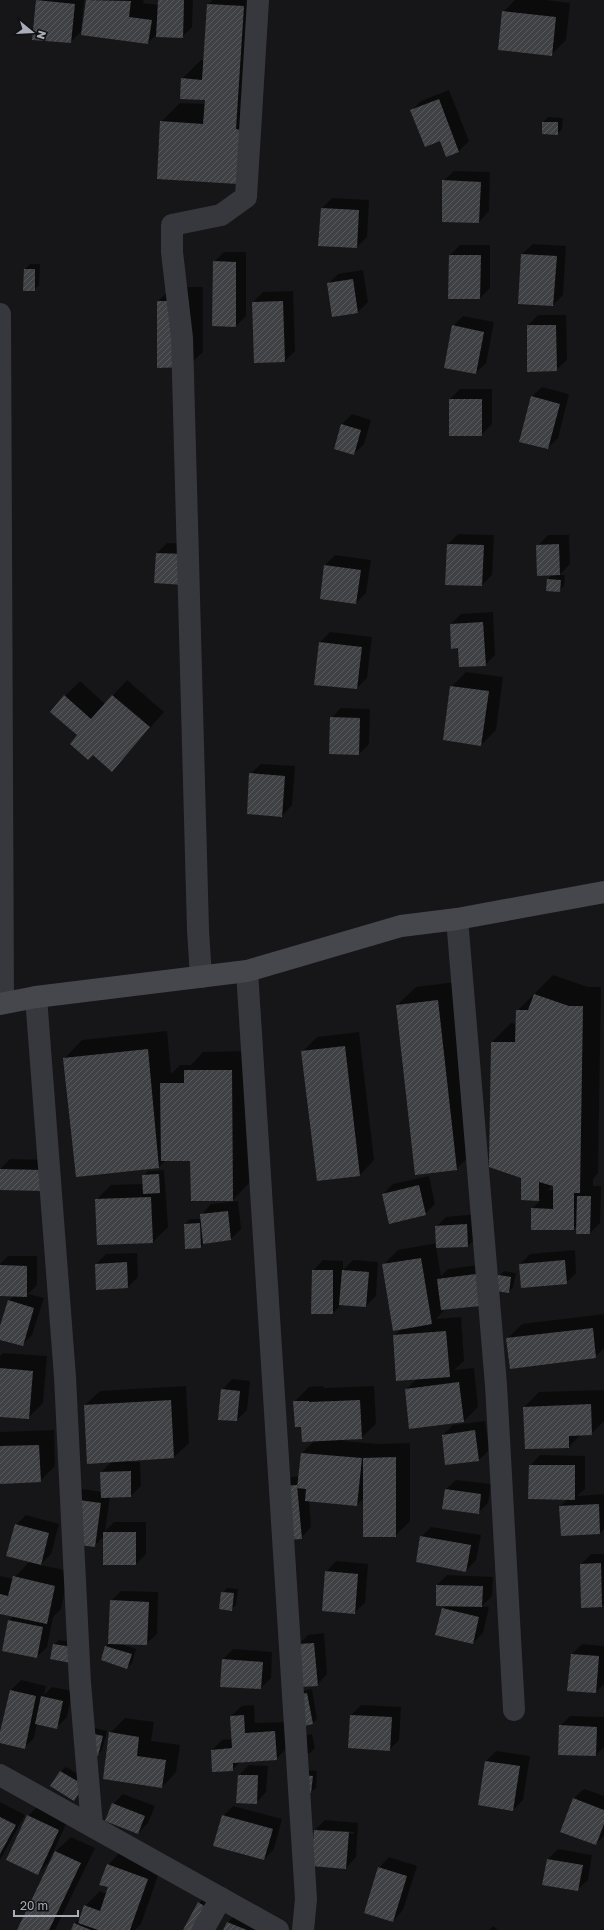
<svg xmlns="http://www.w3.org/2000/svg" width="604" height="1930" font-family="'Golos Text',sans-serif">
<defs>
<pattern id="building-hatch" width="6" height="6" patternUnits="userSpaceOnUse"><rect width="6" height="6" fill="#404145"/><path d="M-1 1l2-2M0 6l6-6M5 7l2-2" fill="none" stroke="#595a5e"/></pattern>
</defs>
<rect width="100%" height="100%" fill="#161618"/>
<path fill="#0007" fill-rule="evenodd" d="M38 0H84L81 30 82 31 70 42Z
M87 0H144L143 3 159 5V0H193L192 27 182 37 158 33 148 43 82 34Z
M213 0H261L237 183 161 122 180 103 205 104 206 99 182 79 201 60H205L208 4Z
M515 0H546L570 3 566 40 551 55 503 12Z
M449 90 469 141 459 151 441 140 411 111 421 101Z
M548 117 563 118 562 129 557 134 543 122Z
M454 171 490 172 489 211 479 222 443 181Z
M332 198 369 200 367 237 357 247 322 208Z
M533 244 566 246 563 295 553 305 522 254Z
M460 245H490V288L480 298 450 255Z
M224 252H246V316L236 326 214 262Z
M30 264H40L39 285 34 290 25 269Z
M363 270 368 302 358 312 333 316 328 284 338 274Z
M173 287H203V352L188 366 158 301Z
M293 291 295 351 285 361 253 302 263 292Z
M538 315H566L567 360 556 370 528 325Z
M463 316 494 322 486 363 476 373 453 326Z
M542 387 569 394 558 438 548 448 531 397Z
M460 389H492V424L481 435 450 399Z
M352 414 371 420 364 444 354 454 342 424Z
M458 534 494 535 492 575 482 585 448 544Z
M548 535H569L570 564 559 575H565L564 586 559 590H547L548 579 553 574 538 546Z
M167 543 196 544 156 582 157 553Z
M335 555 371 560 366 593 356 603 321 598 325 565Z
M493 612 495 655 485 665 459 647 451 624 461 614Z
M330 632 372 637 367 678 357 688 320 642Z
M466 672 503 677 496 730 481 745 451 687Z
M127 680 164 712 112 771 79 735 65 696 80 681 105 704Z
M341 708 370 709 369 744 359 754 331 718Z
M261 764 295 766 292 805 282 816 250 774Z
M553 975 588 987H601L598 1173 593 1179V1186H601L600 1223 590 1233 578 1225 573 1229 532 1209 541 1200 522 1199V1177L492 1042 511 1023 517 1024V1011ZM554 1184V1190H548Z
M456 982 475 1151 456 1169 397 1005 416 987Z
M167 1031 171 1074 180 1065H191L203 1052 250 1051 251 1181 233 1200 191 1159 166 1160 159 1167 64 1059 82 1040Z
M359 1032 374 1160 360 1175 302 1052 317 1037Z
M10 1159 53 1160 52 1180 0 1189V1169Z
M164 1170 168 1227 153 1242 96 1200 111 1185 143 1184V1176L148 1171Z
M429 1176 435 1204 425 1214 383 1194 393 1184Z
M238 1201 241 1229 231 1239 204 1243 201 1247 185 1224 190 1219H201V1215L211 1204Z
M477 1214 478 1236 468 1246 436 1247 441 1276 448 1269 486 1264 436 1319 461 1317 464 1361 454 1370 474 1368 478 1407 464 1421 406 1390 417 1378 394 1336 402 1328 383 1265 398 1250 437 1243 436 1227 446 1217Z
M575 1250 576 1273 566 1283 520 1264 530 1254Z
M137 1253 138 1277 128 1287 96 1264 106 1254Z
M8 1256H37V1285L28 1294 44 1298 32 1335 22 1345 0 1339V1330L8 1301 14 1296 0 1295V1264Z
M323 1260 343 1261V1270L353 1260 378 1262 376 1296 366 1306 342 1304 333 1313 313 1271Z
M504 1271 516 1273 513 1287 509 1292 499 1276Z
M604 1314V1348L595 1357 507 1339 522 1324Z
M3 1353 47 1356 43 1403 28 1418 0 1416V1356Z
M232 1379 250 1381 247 1410 237 1420 222 1390Z
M186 1386 189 1443 174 1457 129 1460 130 1462H140L141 1486 131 1496 110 1497 105 1531 114 1522H146V1554L136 1564 104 1536 94 1546 72 1499 82 1489 102 1492 101 1473 112 1461 85 1405 100 1391Z
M323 1386 324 1388 374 1386 376 1424 361 1438 342 1441 378 1444 410 1443V1521L395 1536 364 1498 357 1505 309 1500 311 1527 301 1538 281 1487 291 1477 300 1476 302 1453 314 1441 302 1426 294 1402 309 1387Z
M604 1390V1421L591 1434H581L569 1447 524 1407 539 1392Z
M485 1421 489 1450 479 1460 443 1435 453 1425Z
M54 1430 55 1466 40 1481 0 1483V1432Z
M540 1455 585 1456V1489L577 1496 604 1494V1529L600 1533 560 1506 568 1499 530 1466Z
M456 1480 491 1484 488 1503 478 1513 445 1490Z
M26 1515 59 1524 51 1554 40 1565 69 1571 61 1609 53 1617 47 1647 37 1657 9 1620 14 1616 0 1613V1576L13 1579 30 1561 16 1525Z
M431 1527 481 1535 476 1560 466 1571 421 1537Z
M591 1554H604V1604L602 1606 581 1564Z
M336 1561 368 1564 365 1603 354 1613 326 1572Z
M447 1575 493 1577 492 1596 482 1606 489 1607 483 1633 473 1643 443 1609 446 1605 437 1585Z
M227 1588 238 1589 236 1605 231 1609 222 1593Z
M121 1591 158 1592 157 1634 146 1644H121L136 1649 132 1663 127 1668 102 1660 106 1646 109 1643 111 1601Z
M324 1633 327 1674 317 1685 298 1645 308 1635Z
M59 1640 77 1643 75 1657 54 1645Z
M582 1644 604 1646V1684L596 1692 572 1654Z
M233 1649 272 1652 271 1678 261 1688 222 1660Z
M21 1680 46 1686 44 1695 52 1687 72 1691 67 1717 57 1727 37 1723 34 1738 24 1748 0 1742 11 1690Z
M312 1689 317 1719 313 1723 299 1692Z
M254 1705 255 1723 285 1722 286 1749 276 1759 241 1761 232 1770 212 1750 222 1740 233 1739 231 1716 242 1706Z
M361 1705 401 1707 399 1740 389 1750 351 1715Z
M570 1716 604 1717V1747L596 1755 560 1726Z
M125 1718 154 1722 151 1741 180 1745 176 1772 162 1787 110 1733Z
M95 1728 107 1731 102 1750 98 1755 91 1733Z
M312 1734 315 1748 310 1753 299 1755 302 1736Z
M496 1751 530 1756 523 1800 513 1810 479 1804 486 1761Z
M249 1765 268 1766 266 1792 256 1803 239 1775Z
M66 1767 88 1780 74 1799 61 1771Z
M306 1770 317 1771 316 1788 311 1792Z
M584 1789 604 1796V1836L596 1844 573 1799Z
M123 1794 155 1806 148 1823 138 1833 113 1804Z
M0 1802 25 1815 0 1860Z
M38 1806 68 1820 48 1863 38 1874 28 1816Z
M233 1806 282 1819 274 1849 264 1859 223 1816Z
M325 1820 358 1823 356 1857 346 1868 315 1830ZM323 1830 354 1832V1834L323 1832Z
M71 1837 95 1848 55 1930H18L56 1851Z
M558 1849 592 1855 588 1880 577 1890 548 1859Z
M122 1850 162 1864 141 1924 135 1930H72L74 1924 81 1917 85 1906 100 1891 107 1894 109 1887 108 1865Z
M389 1857 417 1866 403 1910 393 1921 379 1868Z
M204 1898 213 1904 184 1930 199 1903Z
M238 1912 265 1930H225L228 1922Z
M493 1926 498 1930H489Z"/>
<path fill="url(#building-hatch)" d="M36 0 75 4 71 43 32 40Z
M86 0 131 1 129 17 152 20 148 44 81 35Z
M158 0H184L183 38 156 37Z
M207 4 244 6 236 129 241 130 238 184 157 179 160 121 203 124 205 100 180 99 181 78 202 80Z
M502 11 556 17 552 56 498 50Z
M439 99 459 152 446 157 440 141 425 147 410 110Z
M542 122H558V135L542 134Z
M442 180 481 182 479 223 442 222Z
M321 208 359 210 357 248 318 246Z
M521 254 557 256 553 306 518 304Z
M449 255H481L480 299H448Z
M213 261 236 262V327L212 326Z
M24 269H35V291H23Z
M353 279 358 313 332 317 327 283Z
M157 301H189L188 367 157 368Z
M283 301 285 362 254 363 252 302Z
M452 325 484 332 476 374 444 368Z
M527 325H556L557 371 527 372Z
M531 396 560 404 548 449 519 442Z
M449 399H482V436H449Z
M341 424 361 430 354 455 334 449Z
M447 544 484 545 482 586 445 585Z
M559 544 560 575 537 576 536 545Z
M156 553 186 554 184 585 154 583Z
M324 565 361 570 356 604 320 599Z
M547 579 561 580 560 592 546 591Z
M483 622 486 666 459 667 458 648 451 649 450 624Z
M319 642 362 647 357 689 314 685Z
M450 686 489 691 481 746 443 740Z
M64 695 91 719 112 695 150 727 112 772 93 755 88 760 70 744 77 735 50 712Z
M330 717 360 718 359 755 329 754Z
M249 773 285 776 282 817 247 814Z
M534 994 569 1006H583L580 1193H574V1230H531V1208L553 1209V1186L539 1182V1201L521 1200V1178L489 1167 491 1042H515L516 1010H528Z
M438 1000 457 1170 415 1175 396 1005Z
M345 1046 360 1176 317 1181 301 1051Z
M148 1049 159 1168 76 1177 63 1058Z
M184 1070H232L233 1201H191L190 1161H161L160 1083H184Z
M0 1169 43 1170 42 1191 0 1190Z
M159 1174 160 1193 143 1194 142 1175Z
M419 1185 426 1215 389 1224 382 1194Z
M577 1196H591L590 1234H576Z
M151 1197 153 1243 97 1245 95 1199Z
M228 1211 231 1240 203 1244 200 1214Z
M200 1223 201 1248 185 1249 184 1224Z
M467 1224 468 1247 436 1248 435 1226Z
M421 1258 432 1324 393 1331 382 1264Z
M565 1260 567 1284 521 1288 519 1264Z
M127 1262 128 1288 96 1290 95 1264Z
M0 1265 27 1266V1297L0 1296Z
M312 1270H333V1314H311Z
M342 1270 369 1272 366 1307 339 1305Z
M476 1274 480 1306 441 1310 437 1279Z
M498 1275 511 1277 509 1293 496 1291Z
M8 1300 34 1308 23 1346 0 1340V1326Z
M593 1328 596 1358 510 1369 506 1338Z
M446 1331 450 1377 396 1381 393 1335Z
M0 1368 33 1371 29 1419 0 1417Z
M459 1382 464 1422 409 1429 405 1389Z
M221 1389 240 1391 237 1421 218 1420Z
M171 1400 174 1458 87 1464 84 1405Z
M360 1400 362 1439 302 1442 301 1427H295L293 1401H309V1402Z
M591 1404 592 1435 569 1436V1448L525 1449 523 1407Z
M475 1430 479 1461 445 1465 442 1435Z
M39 1445 41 1482 0 1484V1446Z
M301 1453 362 1458 357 1506 305 1501 306 1489 297 1488Z
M396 1457V1537H363V1458Z
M529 1465H575V1500L528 1499Z
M131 1471V1497L101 1498 100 1472Z
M297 1485 302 1539 285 1540 280 1486Z
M445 1489 481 1494 479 1514 442 1509Z
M71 1499 101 1503 95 1547 64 1543Z
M599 1504 600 1534 561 1536 559 1506Z
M15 1524 49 1533 41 1565 6 1556Z
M103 1532H136V1565H103Z
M420 1536 471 1545 466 1572 416 1562Z
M601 1563 602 1607 581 1608 580 1564Z
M325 1571 358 1574 355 1614 322 1611Z
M13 1576 55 1586 47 1624 0 1614V1594L8 1596Z
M436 1585 483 1586 482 1607 436 1606Z
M221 1592 234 1593 232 1611 219 1609Z
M110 1600 149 1602 147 1645 108 1644Z
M442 1608 479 1617 473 1644 435 1635Z
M8 1620 43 1627 37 1658 2 1651Z
M314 1643 318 1686 299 1687 297 1644Z
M53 1644 73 1647 71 1663 50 1659Z
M105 1646 132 1654 127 1669 101 1660Z
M571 1654 599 1656 596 1693 567 1691Z
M222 1659 263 1662 261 1689 220 1687Z
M10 1690 36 1696 25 1749 0 1743V1732Z
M307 1693 313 1724 300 1727 293 1696Z
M41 1696 63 1701 57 1729 35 1724Z
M244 1715 245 1733 275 1731 277 1760 233 1763V1771L212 1772 211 1750 232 1748 230 1716Z
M350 1715 392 1717 390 1751 348 1748Z
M559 1725 597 1727 596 1756 558 1755Z
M109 1732 139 1737 137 1756 166 1760 162 1788 103 1779Z
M90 1733 103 1736 98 1756 85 1753Z
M485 1761 520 1766 513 1811 478 1805Z
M60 1771 84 1785 74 1801 50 1786Z
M238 1775H258L257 1804 236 1803Z
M300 1775 313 1776 311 1793H299Z
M573 1798 604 1810V1824L596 1845 560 1832Z
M112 1803 145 1816 138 1834 105 1821Z
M27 1815 59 1830 38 1875 6 1860Z
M222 1815 273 1829 264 1860 213 1846Z
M0 1817 16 1825 0 1854Z
M314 1830 349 1832 346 1869 311 1866Z
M55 1851 81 1863 49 1930H17Z
M547 1859 583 1865 578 1891 542 1885Z
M107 1864 148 1879 130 1930H98L78 1923 84 1905 100 1911 108 1887 99 1885Z
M378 1867 407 1876 393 1922 364 1913Z
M198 1902 209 1909 197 1930H183Z
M227 1922 247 1930H223Z
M74 1923 91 1930H71Z"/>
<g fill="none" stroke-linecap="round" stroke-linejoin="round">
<path stroke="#37383d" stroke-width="22" d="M0 314 3 1003
M457 919 496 1385 514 1710
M247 971 306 1899 303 1930
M201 977 198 930 182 338 172 252V225L221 215 246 197 258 0
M36 997 65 1377 80 1683 92 1826
M0 1775 278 1930
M203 1930 221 1898"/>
<path stroke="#45474d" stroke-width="22" d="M0 1004 36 997 247 971 401 926 457 919 604 892"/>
</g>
<g transform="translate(32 32) rotate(108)" stroke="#111113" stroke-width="3" paint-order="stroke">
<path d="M0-3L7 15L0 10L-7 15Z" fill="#a8adb8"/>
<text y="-6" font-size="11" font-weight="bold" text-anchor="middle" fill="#a8adb8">N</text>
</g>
<path d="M14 1910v6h64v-6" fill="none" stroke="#a8adb8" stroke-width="2"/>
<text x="20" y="1910" font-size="12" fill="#a8adb8" stroke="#111113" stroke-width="3" paint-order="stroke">20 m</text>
</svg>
